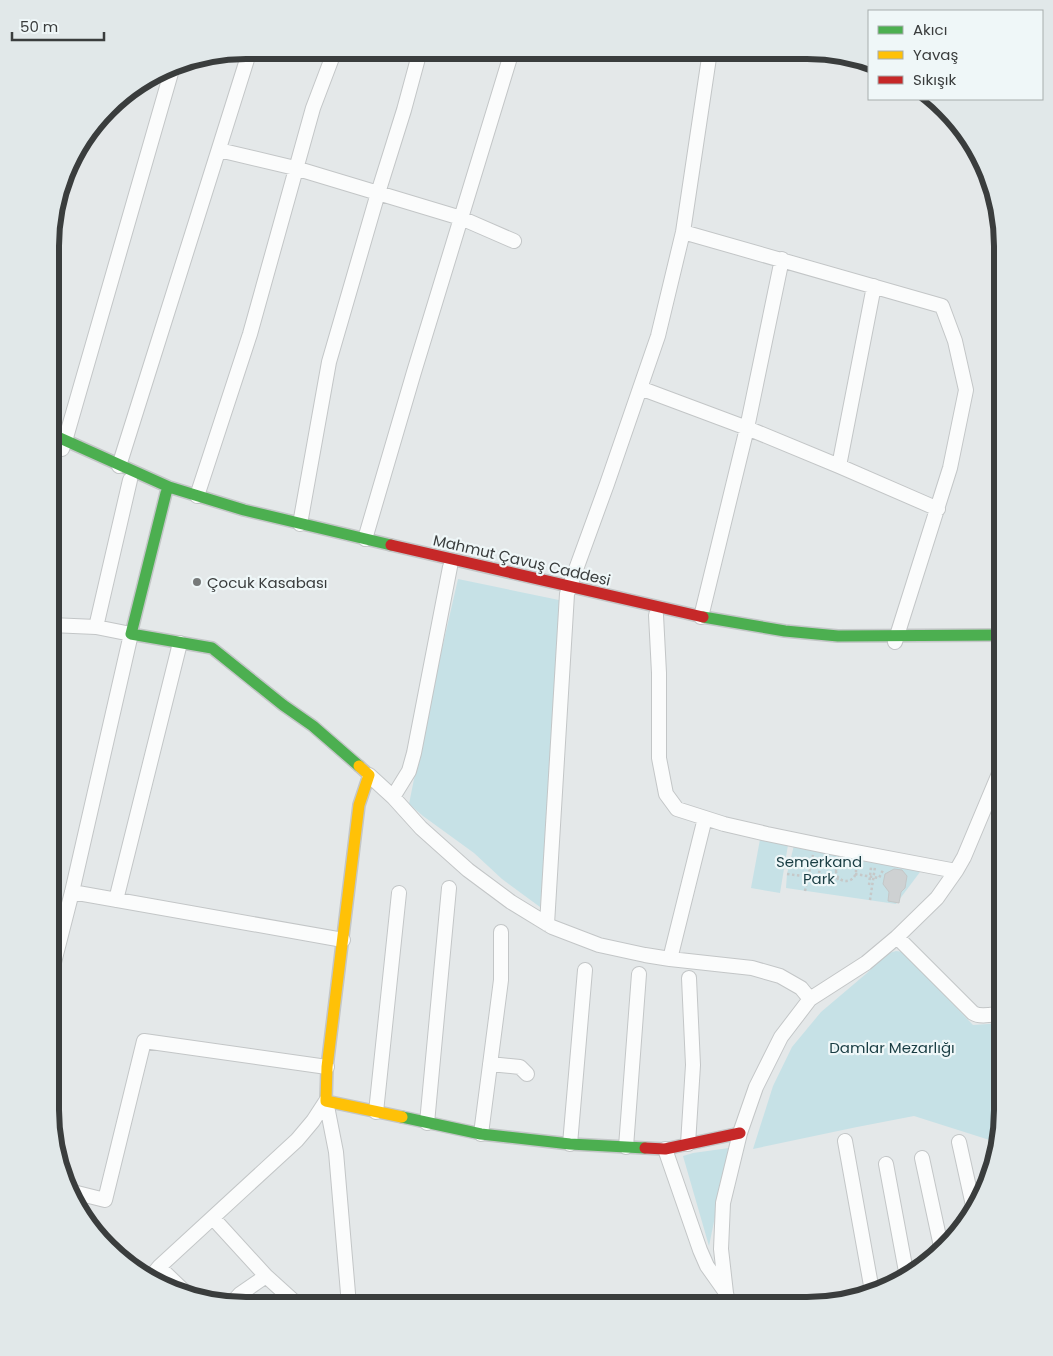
<svg xmlns="http://www.w3.org/2000/svg" width="1053" height="1356" font-family="Poppins,sans-serif">
<rect width="100%" height="100%" fill="#e4e8e9"/>
<path fill="#c6e1e6" d="M458 579 559 600C555 703 550 805 540 907L502 879 474 853 423 816 409 804 414 779 423 746 427 714Z
M761 834 789 839 780 893 751 888Z
M795 841 918 865 920 872 896 904 786 888 787 874Z
M896 951 903 952 973 1025 1003 1023V1123L999 1143 914 1116 857 1127 753 1149 773 1086 792 1047 821 1012 867 973 886 954Z
M729 1148 709 1246 683 1156 693 1153Z"/>
<path fill="#ced1d2" stroke="#c4c7c7" d="M894 869 902 870 907 876 905 888 901 892 899 903 888 901 889 892 883 884 885 874Z"/>
<g fill="none" stroke-linecap="round" stroke-linejoin="round">
<defs>
<path id="street" d="M219 150 295 168 461 218 514 241
M683 232 942 306 955 341 966 390 950 468 895 642
M640 388 747 428 782 259
M62 449 65 441 173 66
M119 466 250 50
M839 466 874 286
M197 496 250 334 313 108 335 50
M300 524 329 362 378 193 404 110 420 51
M365 539 414 372 512 51
M656 615 659 673V758L666 794 677 809 724 824 767 834 830 847 956 871
M701 617 747 428 839 466 938 509
M96 627 130 480
M369 775 393 797 421 828 468 870 511 902 552 927 599 945 645 955 670 959 752 968 780 976 801 988 810 999
M393 797 409 771 414 753 450 567
M72 892 343 940
M116 900 180 643
M547 924 567 594 607 484 658 336 683 232 710 51
M897 937 973 1013C981 1018 993 1014 1003 1013
M670 959 705 818
M50 978 72 892 131 634 96 627 51 625
M490 1064 520 1067 527 1074
M326 1101 336 1152 349 1305
M376 1112 399 893
M427 1123 449 888
M481 1134 501 980V932
M845 1141 872 1291
M959 1142 974 1210
M570 1144 585 970
M688 1144 693 1065 689 978
M626 1147 639 974
M665 1149 700 1250 707 1266 724 1290
M922 1158 942 1251
M886 1164 907 1277
M69 1191 105 1200 144 1041 327 1067
M213 1218 266 1276
M159 1267 297 1140 313 1121 326 1101
M150 1278 159 1267 183 1290
M231 1304 240 1294 266 1276 298 1305
M729 1306 726 1293 721 1249 723 1203 740 1133 756 1087 781 1037 810 999 866 963 897 937 937 898 956 871 964 857 1003 764"/>
<path id="fast" d="M51 434 169 487 244 510 391 545
M166 493 131 634 212 648 283 705 313 726 359 766
M703 617 785 631 838 636 1003 635
M402 1117 481 1134 570 1144 645 1148"/>
<path id="slow" d="M359 766 369 775 359 805 327 1067 326 1101 402 1117"/>
<path id="jam" d="M391 545 703 617
M645 1148 665 1149 740 1133"/>
</defs>
<use href="#street" stroke="#c3c6c7" stroke-width="16"/>
<use href="#fast" stroke="#c3c6c7" stroke-width="14"/>
<use href="#slow" stroke="#c3c6c7" stroke-width="14"/>
<use href="#jam" stroke="#c3c6c7" stroke-width="14"/>
<path stroke="#c6c8c8" stroke-width="2.5" stroke-dasharray="2.5 2.5" stroke-linecap="butt" d="M836 871a10 10 0 1 1 20 0a10 10 0 1 1-20 0Z
M787 874 835 880 839 878
M855 874 879 878 883 870
M818 878 821 863
M869 885 871 867
M805 891 813 855
M870 900 875 867"/>
<use href="#street" stroke="#fbfcfc" stroke-width="14"/>
<use href="#fast" stroke="#4caf50" stroke-width="11"/>
<use href="#slow" stroke="#ffc107" stroke-width="11"/>
<use href="#jam" stroke="#c62828" stroke-width="11"/>
</g>
<circle fill="#767979" stroke="#eff7f8" stroke-width="2" cx="197" cy="582" r="5"/>
<g text-anchor="middle" dominant-baseline="central" stroke-width="4.5" stroke-linejoin="round" paint-order="stroke">
<g font-size="15" fill="#3a3d3d" stroke="#eff7f8">
<text transform="translate(522 560) rotate(13)">Mahmut Çavuş Caddesi</text>
</g>
<g font-size="15" fill="#3a3d3d" stroke="#eff7f8" text-anchor="start">
<text x="207" y="582">Çocuk Kasabası</text>
</g>
<g font-size="15" fill="#193d43" stroke="#eff7f8">
<text x="819" y="861">Semerkand<tspan x="819" dy="17">Park</tspan></text>
<text x="892" y="1047">Damlar Mezarlığı</text>
</g>
</g>
<path d="M0 0H1053V1356H0ZM246 59H807A187 187 0 0 1 994 246V1110A187 187 0 0 1 807 1297H246A187 187 0 0 1 59 1110V246A187 187 0 0 1 246 59Z" fill="#e1e8e9" fill-rule="evenodd"/>
<path fill="none" stroke="#3a3d3d" stroke-width="6" d="M246 59H807A187 187 0 0 1 994 246V1110A187 187 0 0 1 807 1297H246A187 187 0 0 1 59 1110V246A187 187 0 0 1 246 59Z"/>
<rect x="868" y="10" width="175" height="90" fill="#eff7f8" stroke="#a7adad"/>
<rect x="878" y="26" width="25" height="8" fill="#4caf50" stroke="#a7adad"/>
<text x="913" y="35" font-size="15" fill="#3a3d3d">Akıcı</text>
<rect x="878" y="51" width="25" height="8" fill="#ffc107" stroke="#a7adad"/>
<text x="913" y="60" font-size="15" fill="#3a3d3d">Yavaş</text>
<rect x="878" y="76" width="25" height="8" fill="#c62828" stroke="#a7adad"/>
<text x="913" y="85" font-size="15" fill="#3a3d3d">Sıkışık</text>
<path d="M12 32v8h92v-8" fill="none" stroke="#3a3d3d" stroke-width="2.5"/>
<text x="20" y="32" font-size="15" fill="#3a3d3d" stroke="#eff7f8" stroke-width="4" paint-order="stroke">50 m</text>
</svg>
